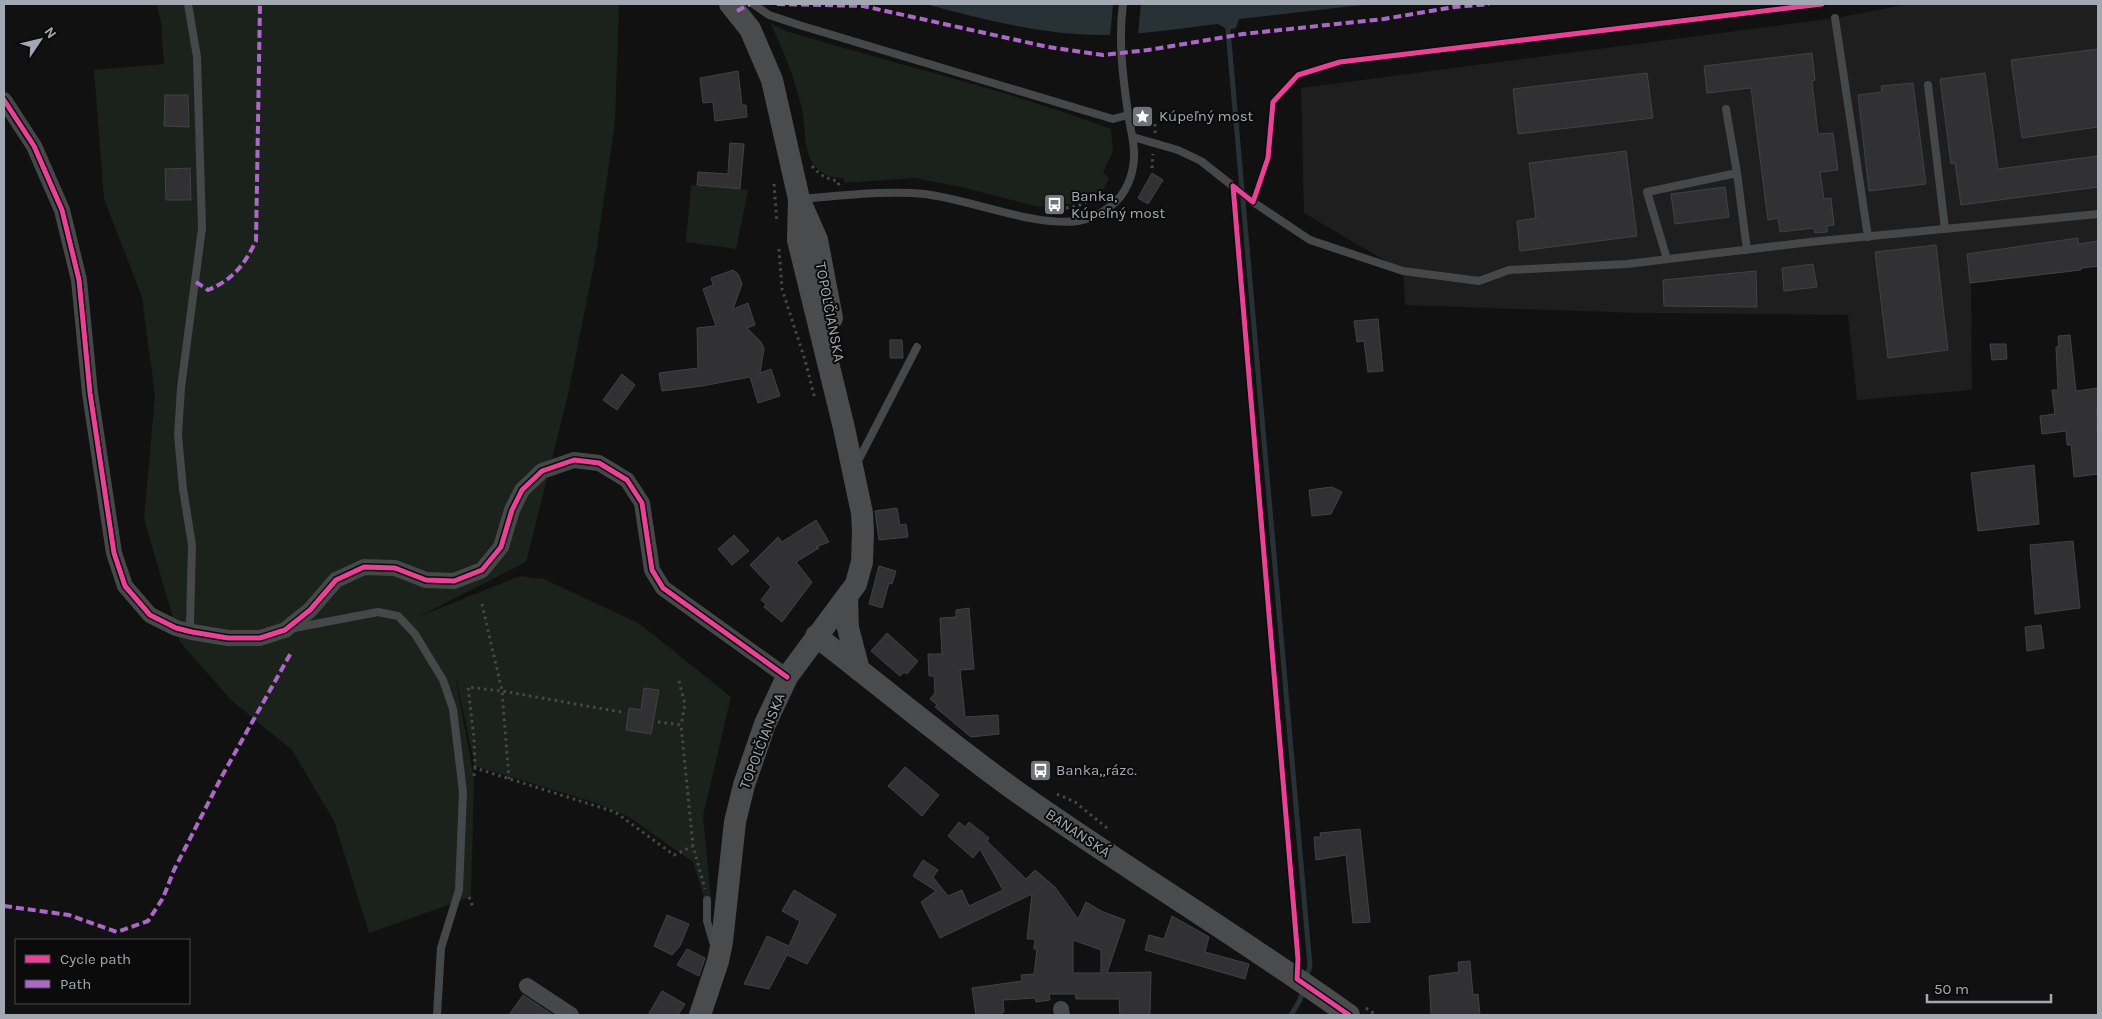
<svg xmlns="http://www.w3.org/2000/svg" width="2102" height="1019" font-family="Karla,sans-serif">
<rect width="100%" height="100%" fill="#111"/>
<path fill="#1e1e1f" d="M1909 4H2098V267L1971 283 1972 390 1857 400 1848 315 1636 313 1405 305 1403 271 1304 213 1301 88 1835 18Z"/>
<path fill="#1b211b" d="M156 4H619L615 122 595 260 568 394 526 562 418 617 520 576 544 579 640 624 731 697 703 816 711 900 704 898 693 862 629 817 596 803 475 766 457 682 442 658 456 681 474 778 471 897 369 933 334 821 292 750 232 701 180 642 144 519 155 396 142 297 104 199 94 70 164 64 161 21Z
M770 23 786 31C894 64 1005 89 1111 129L1113 151 1103 173 1109 178 1102 192 1078 203 1038 207 966 188 915 178 845 183 843 178C830 178 820 174 813 163 803 149 806 127 802 110 795 79 784 51 770 23Z
M691 185 748 190 736 249 686 242Z"/>
<path fill="#283236" d="M926 4H1371L1239 19 1236 28 1228 30 1218 24C1181 28 1142 35 1105 35 1048 36 980 19 926 4Z"/>
<path fill="#111" d="M1113 4H1141L1138 35 1110 37Z"/>
<g fill="none" stroke-linecap="round" stroke-linejoin="round">
<path stroke="#283236" stroke-width="5" d="M1228 30 1310 966 1306 978
M1291 1015 1300 1000 1303 989"/>
</g>
<path fill="#313133" stroke="#404244" fill-rule="evenodd" d="M2098 49V127L2022 138 2011 60Z
M1812 53 1815 80 1812 81 1818 134 1833 133 1838 170 1820 172 1824 199 1831 198 1834 225 1827 226V232L1815 233 1814 228 1780 232 1778 218 1768 220 1751 88 1707 93 1704 66Z
M738 71 742 105H746L747 117 715 121 713 102 703 103 700 78Z
M1647 73 1653 118 1518 134 1513 89Z
M1985 73 1998 169 2098 156V187L1961 205 1955 163 1951 164 1940 79Z
M1913 83 1926 184 1869 191 1858 95 1882 92 1881 86Z
M165 95H188L189 127 164 126Z
M730 143 744 144 740 189 697 185 698 172 728 174Z
M1626 151 1637 236 1520 251 1517 221 1536 218 1529 163Z
M190 168 191 200H166L165 169Z
M1152 173 1163 180 1148 204 1138 198Z
M1725 187 1729 217 1675 224 1671 194Z
M2078 238V244L2098 241V266L2081 268V270L1970 283 1967 254Z
M1936 245 1948 350 1888 358 1875 252Z
M1813 264 1817 287 1784 291 1782 268Z
M733 270 738 274 742 284 733 309 748 303 755 325 747 328 761 342 764 349 760 373 771 369 780 396 758 403 750 377 702 386 662 391 659 373 698 368 697 328 716 326 703 289 713 285 711 278Z
M1756 271 1757 307 1664 306 1663 280Z
M1378 319 1383 371 1368 372 1364 341 1357 342 1354 321Z
M2070 335 2076 391 2098 388V406L2097 407 2098 474 2074 477 2071 445H2067L2066 431 2042 434 2040 416 2055 414 2052 390H2058L2056 347H2059L2058 336Z
M890 340H902L903 358H890Z
M1990 344H2006L2007 359 1992 360Z
M622 374 635 385 617 410 603 400Z
M2034 465 2039 524 1978 531 1971 473Z
M1332 487 1342 492 1331 514 1312 516 1309 490Z
M897 508 900 525 906 524 908 537 879 540 875 511Z
M816 520 829 542 816 547 819 548 796 562 812 582 782 622 764 607 766 604 761 600 771 587 750 565 778 537 782 542Z
M734 535 749 551 732 565 718 549Z
M2073 541 2080 608 2035 614 2030 545Z
M879 566 896 571 892 584 889 583 882 608 869 604Z
M969 608 974 669 960 670 965 717 998 715 999 734 971 737 935 707 937 705 930 699 935 693 934 676H929L928 654H942L940 618 956 617V610Z
M2041 625 2044 648 2027 651 2025 627Z
M887 633 918 661 907 674 904 672 900 676 871 651Z
M644 688 659 690 651 734 626 730 629 708 641 710Z
M905 767 939 795 922 816 888 786Z
M959 822 965 827 969 822 989 838 987 841 1026 879 1035 870 1055 887 1078 919 1086 902 1101 911 1125 920 1107 973 1151 972 1150 1015H1120L1119 999H1076L1075 994H1049L1050 1000 1036 1002 1035 998 1003 1000 1004 1012 1001 1013 1002 1015H976L972 988 1022 981 1021 975 1034 974 1037 949H1034L1035 939H1027L1032 894 940 938 921 902 936 891 913 876 923 860 938 870 933 877 948 896 962 890 969 906 1003 890 980 849 973 858 948 836ZM1073 940 1101 950V973H1073Z
M1360 829 1370 922 1353 923 1346 855 1316 860 1314 837H1321L1320 833Z
M794 890 836 915 807 964 787 955 769 989 744 984 767 936 789 946 800 921 782 911Z
M667 915 689 924 680 946 672 955 654 946Z
M1172 916 1209 937 1205 952 1249 964 1245 979 1145 950 1149 935 1164 939Z
M687 949 705 958 699 976 677 965Z
M1470 961 1473 995 1478 994 1480 1015H1431L1429 976 1459 972 1458 962Z
M662 991 685 1004 678 1015H648Z
M523 995 553 1015H509Z"/>
<g fill="none" stroke-linecap="round" stroke-linejoin="round">
<path stroke="#47484b" stroke-width="3" stroke-dasharray="2.5 4" stroke-linecap="butt" d="M1794 7 1803 4
M1155 133V123
M812 166C820 175 826 179 838 181L839 186
M1152 168 1153 154
M774 184 777 223
M1235 201 1298 957
M1066 208 1078 206 1092 199
M779 249 782 289 805 360 815 399
M482 604 502 691 509 779
M679 681 685 704 681 725
M658 722 681 725 693 846 705 889
M475 768 474 739 468 687 502 691 621 712
M474 776 475 768 615 812 674 855 693 846
M1057 794 1075 802 1107 828
M469 897 473 907
M1366 1008 1376 1015"/>
<path stroke="#454749" stroke-width="8" d="M188 4 197 57 202 228 181 388 178 435 183 489 192 545 190 624 192 632
M753 4 769 15 799 25 1113 119 1128 115
M1835 18 1868 237
M1928 85 1945 229
M1726 109 1737 173
M1133 137 1178 150 1201 161 1253 202 1310 240 1403 271 1479 281 1509 270 1627 264 1810 242 2098 214
M800 199C842 196 884 190 925 194 972 200 1035 227 1078 221 1091 219 1102 213 1112 205 1126 194 1133 176 1134 158 1135 143 1130 128 1128 113 1123 78 1118 40 1123 4
M1667 259 1647 192 1737 173 1747 250
M857 463 917 347
M294 628 378 612 398 616 415 634 443 680 453 709 463 792 459 890 441 948 437 1015
M707 900V921L714 945"/>
<path stroke="#454749" stroke-width="16" d="M4 100 34 146 62 210 79 280 90 393 114 553 125 586 150 615 176 628 192 632 228 638H260L285 630 310 610 336 580 364 567 395 568 426 580 454 581 482 570 501 547 512 510 522 490 542 471 574 460 599 463 627 480 642 503 652 570 663 588 787 677
M527 986 571 1015
M1061 1009 1062 1015"/>
<path stroke="#494b4d" stroke-width="22" d="M730 4 750 29 772 80 799 199 817 240 832 318
M847 598 848 628 859 670
M816 636C885 689 952 746 1023 796 1130 871 1243 939 1349 1015
M700 1015 718 961 722 942 735 822 744 785 765 724 787 677 856 584 862 562 863 532 862 513 844 428 798 240 799 199"/>
<path stroke="#ac68c9" stroke-width="4" stroke-dasharray="8 4" stroke-linecap="butt" d="M777 4 863 6 1048 47 1103 55 1148 50 1243 34 1384 19 1454 7 1489 4
M737 11 750 4
M196 282 208 290C234 279 244 265 256 241L260 4
M4 906 69 915 117 932 148 921 163 898 174 870 222 776 292 651"/>
<defs>
<path id="cycleway" d="M4 100 34 146 62 210 79 280 90 393 114 553 125 586 150 615 176 628 192 632 228 638H260L285 630 310 610 336 580 364 567 395 568 426 580 454 581 482 570 501 547 512 510 522 490 542 471 574 460 599 463 627 480 642 503 652 570 663 588 787 677
M1233 186 1298 959 1297 979 1349 1015
M1233 186 1253 202 1268 158 1273 102 1298 75 1340 62 1822 4"/>
</defs>
<use href="#cycleway" stroke="#0b0b0c" stroke-width="8"/>
<use href="#cycleway" stroke="#ea4096" stroke-width="5"/>
</g>
<defs>
<symbol id="sight-square" viewBox="-11 -11 22 22"><rect x="-9" y="-9" width="18" height="18" rx="4" fill="#6f747a" stroke="#0b0b0c"/><path d="M0-6L1.8-2.2L6-1.7L2.9 1.2L3.7 5.4L0 3.3L-3.7 5.4L-2.9 1.2L-6-1.7L-1.8-2.2Z" fill="#fff"/></symbol>
<symbol id="bus-square" viewBox="-11 -11 22 22"><rect x="-9" y="-9" width="18" height="18" rx="4" fill="#6f747a" stroke="#0b0b0c"/><path d="M-5-6H5V4H4V6H2V4H-2V6H-4V4H-5ZM-3.5-4V0h7V-4ZM-3.5 1.2v1.5H-2V1.2ZM2 1.2v1.5H3.5V1.2Z" fill="#fff"/></symbol>
</defs>
<g fill-rule="evenodd">
<use href="#sight-square" x="1130" y="104" width="25" height="25"/>
<use href="#bus-square" x="1042" y="192" width="25" height="25"/>
<use href="#bus-square" x="1028" y="758" width="25" height="25"/>
</g>
<g text-anchor="middle" dominant-baseline="central" stroke-width="4" stroke-linejoin="round" paint-order="stroke">
<g font-size="15" fill="#a2a9b2" stroke="#0b0b0c" text-anchor="start">
<text x="1159" y="116">Kúpeľný most</text>
<text x="1071" y="196">Banka,<tspan x="1071" dy="17">Kúpeľný most</tspan></text>
<text x="1056" y="770">Banka,,rázc.</text>
</g>
<g font-size="15" fill="#a2a9b2" stroke="#0b0b0c">
<text transform="translate(830 312) rotate(79)">TOPOĽČIANSKA</text>
<text transform="translate(762 741) rotate(-69)">TOPOĽČIANSKA</text>
<text transform="translate(1078 833) rotate(34)">BANANSKÁ</text>
</g>
</g>
<rect width="2102" height="1019" fill="none" stroke="#a2a9b2" stroke-width="10"/>
<rect x="15" y="939" width="175" height="65" fill="#0b0b0c" stroke="#474a4e"/>
<rect x="25" y="955" width="25" height="8" fill="#ea4096" stroke="#474a4e"/>
<text x="60" y="964" font-size="15" fill="#a2a9b2">Cycle path</text>
<rect x="25" y="980" width="25" height="8" fill="#ac68c9" stroke="#474a4e"/>
<text x="60" y="989" font-size="15" fill="#a2a9b2">Path</text>
<g transform="translate(40 40) rotate(55)" stroke="#0b0b0c" stroke-width="4" paint-order="stroke">
<path d="M0-4L9 19L0 12L-9 19Z" fill="#a2a9b2"/>
<text y="-8" font-size="14" font-weight="bold" text-anchor="middle" fill="#a2a9b2">N</text>
</g>
<path d="M1927 994v8h124v-8" fill="none" stroke="#a2a9b2" stroke-width="2.5"/>
<text x="1934" y="994" font-size="15" fill="#a2a9b2" stroke="#0b0b0c" stroke-width="4" paint-order="stroke">50 m</text>
</svg>
